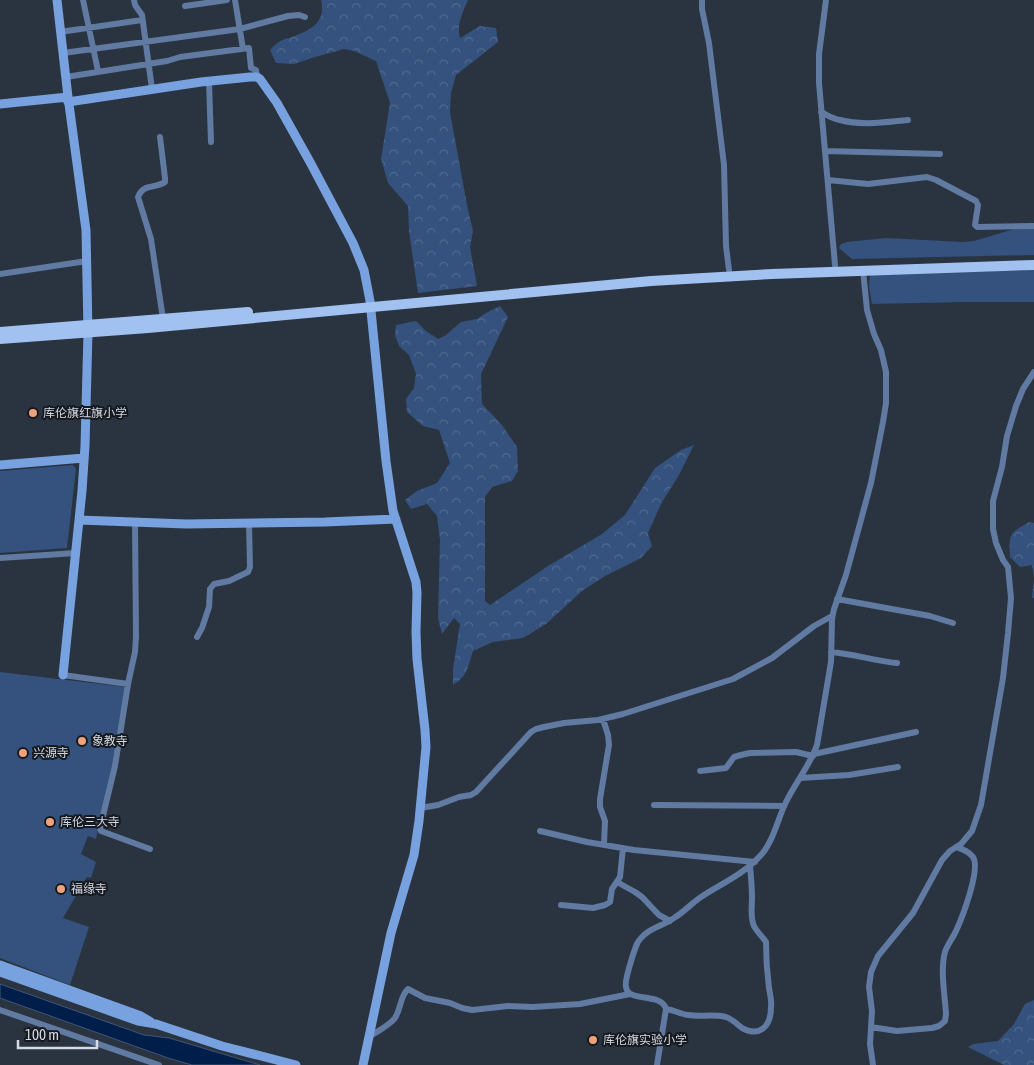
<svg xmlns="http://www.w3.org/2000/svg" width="1034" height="1065" font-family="'Asap Condensed','Noto Sans SC',sans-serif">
<defs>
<pattern id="forest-crowns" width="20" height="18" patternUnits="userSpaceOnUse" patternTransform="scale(1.25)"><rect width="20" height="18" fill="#34527d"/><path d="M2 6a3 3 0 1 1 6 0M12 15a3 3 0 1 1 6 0" fill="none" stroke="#506a8f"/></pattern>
</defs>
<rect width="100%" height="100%" fill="#2a3340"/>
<path fill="#34527d" d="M1034 226V255L852 259 839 248 841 244 847 242 886 238 963 242 974 241 1011 230Z
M1034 270V302H963L872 304 869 287 870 274Z
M73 465 76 469 67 548 0 553V471Z
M0 672 125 687 116 751 96 839 88 836 81 854 96 862 91 878 87 877 63 918 89 927 70 985 0 958Z"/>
<path fill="url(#forest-crowns)" d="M321 0H468C463 12 456 25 460 38L480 26 496 28 498 42 456 75 451 93 450 112 467 205 473 231 470 247 477 286 418 293 409 231 408 206 388 183 381 159 390 103 376 61 354 51 344 49 315 57 294 64 276 63 270 50C273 47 275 44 279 42 284 38 292 38 297 35 314 29 326 19 321 0Z
M500 306 508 317 481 374 482 404 502 425 517 447 518 471 512 481 492 487 485 497V601L490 605 548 566 602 534 625 515 655 468 681 450 694 445 679 475 661 504 648 533 652 546 641 558 605 576 582 591 546 624 523 638 493 642 473 651C468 666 468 676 453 685V669L460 624 454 618 442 634 438 618 440 540 437 516 427 504 411 509 405 500 417 491 437 483 450 463 439 430 423 426 407 412 406 399 414 388 416 374 409 355 399 346 395 335 396 325 416 321 426 331 438 339 446 335 461 322 477 319 486 313Z
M1029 522 1034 523V598H1032L1034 578 1032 565 1020 567 1010 557C1009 533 1009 534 1029 522Z
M1034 1000V1065H1004L968 1047 973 1044 998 1041 1014 1024 1025 1004Z"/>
<path fill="#001e4a" stroke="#405678" d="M0 984 144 1035 169 1038 260 1065H192L168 1058 0 998Z"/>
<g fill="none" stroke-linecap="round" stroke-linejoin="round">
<path stroke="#607aa1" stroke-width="6" d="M83 0 98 71
M134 0 135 5 142 15 152 89
M235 0 243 49
M702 0V9L709 43 724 165 726 246 729 270
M826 0 819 54V83L835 265
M185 6 227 0
M60 32 142 20
M63 53 240 29 288 16 299 15 305 17
M66 77 167 61 180 57 249 48 251 68 256 70 257 77
M209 81 211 142
M821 112C827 115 833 119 840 120 862 126 886 122 908 120
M160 137 165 178V182C155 189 143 183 138 197L151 239 163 319
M825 151 940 154
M828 180 868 184 927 177 936 180 976 201 978 205 975 225 977 227 1034 226
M0 274 87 261
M0 558 76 553
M837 599 930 616 953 623
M197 637 202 628 209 607 210 589 214 584 229 581 248 572 250 567 249 523
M831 652C854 654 875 661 897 663
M63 675 128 684 115 766 100 828 101 831 150 849
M128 684 135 652 136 637 135 522
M603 719 608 735 609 745 600 799V807L605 821 604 844
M814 754 916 732
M700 771 726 768 734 757 741 755 750 753 796 752 813 756
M800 778 849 775 898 767
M654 805 784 806
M420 808 438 805 459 797 471 795 476 792 531 732 536 729 544 727 564 723 598 720 623 714 733 679 772 658 814 626 832 616
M540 831 587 842 634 850 755 862
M617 882 635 892 642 897 659 915 670 921
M561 905 593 908 605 905 610 902 612 889 620 877 623 848
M666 1009C674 1010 680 1014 688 1015 701 1017 713 1014 726 1017 732 1019 737 1024 742 1028 761 1038 771 1025 771 1007 772 1000 770 995 769 988 767 973 766 957 766 942 762 936 757 932 754 926 750 917 752 908 752 898 752 887 751 877 750 866
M0 1010 159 1065
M871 1027 897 1031 932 1028 939 1026 945 1021 946 1014C945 996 940 970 945 952 947 945 953 938 956 931 962 918 981 869 973 857 969 851 962 849 956 847
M369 1037C377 1031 389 1026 395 1018 401 1009 400 996 408 989L425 998 450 1003 462 1008 472 1010 508 1006 533 1007 580 1004 630 994
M657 1065 666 1009C661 992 628 1003 626 987 624 981 634 951 637 944 638 941 642 937 644 935 653 927 665 925 674 918 684 912 692 903 701 897 721 884 744 874 760 856 773 843 778 818 786 802 796 782 810 765 817 745L831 662 832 619 834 609 846 575 871 483 883 422 886 403V372L881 350 874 334 867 310 863 270
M873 1065 870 1044 872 1011 869 987 871 972 878 956 913 913 942 860 950 851 961 844 972 831 981 805 1003 678 1008 633 1011 598 1008 567 1003 560 996 543 993 529V501L1002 467 1007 436 1016 406 1023 389 1034 372"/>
<path stroke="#78a2df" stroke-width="9" d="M57 0 68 97 86 230 88 332 85 446 82 491 63 675
M68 102 201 82 250 77H257L260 79 277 103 310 162 353 243 364 270 370 301 386 461 393 511 416 582 417 593 416 632 417 659 425 730 426 747 419 821 414 855 391 933 363 1065
M0 104 68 97
M0 465 84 458
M79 520 186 524 325 522 396 519
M0 965 141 1016 151 1022
M0 972 138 1021 156 1024 222 1046 296 1065"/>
<path stroke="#a1c1f0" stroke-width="10" d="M0 332 248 312
M0 339 148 328 651 281 772 274 1034 265"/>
</g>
<g fill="#f0a27a" stroke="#161a20" stroke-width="2">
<circle cx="33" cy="413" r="5"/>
<circle cx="82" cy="741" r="5"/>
<circle cx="23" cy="753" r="5"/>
<circle cx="50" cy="822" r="5"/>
<circle cx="61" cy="889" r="5"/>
<circle cx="593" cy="1040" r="5"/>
</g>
<g text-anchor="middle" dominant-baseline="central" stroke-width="4" stroke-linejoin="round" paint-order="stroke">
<g font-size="12" fill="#d4dae3" stroke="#161a20" text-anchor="start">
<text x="43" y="413">库伦旗红旗小学</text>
<text x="92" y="741">象教寺</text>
<text x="33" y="753">兴源寺</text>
<text x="60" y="822">库伦三大寺</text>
<text x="71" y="889">福缘寺</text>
<text x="603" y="1040">库伦旗实验小学</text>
</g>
</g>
<path d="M18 1040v8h79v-8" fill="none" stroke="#d4dae3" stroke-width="2.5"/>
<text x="25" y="1040" font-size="15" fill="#d4dae3" stroke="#161a20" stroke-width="4" paint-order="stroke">100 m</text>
</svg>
